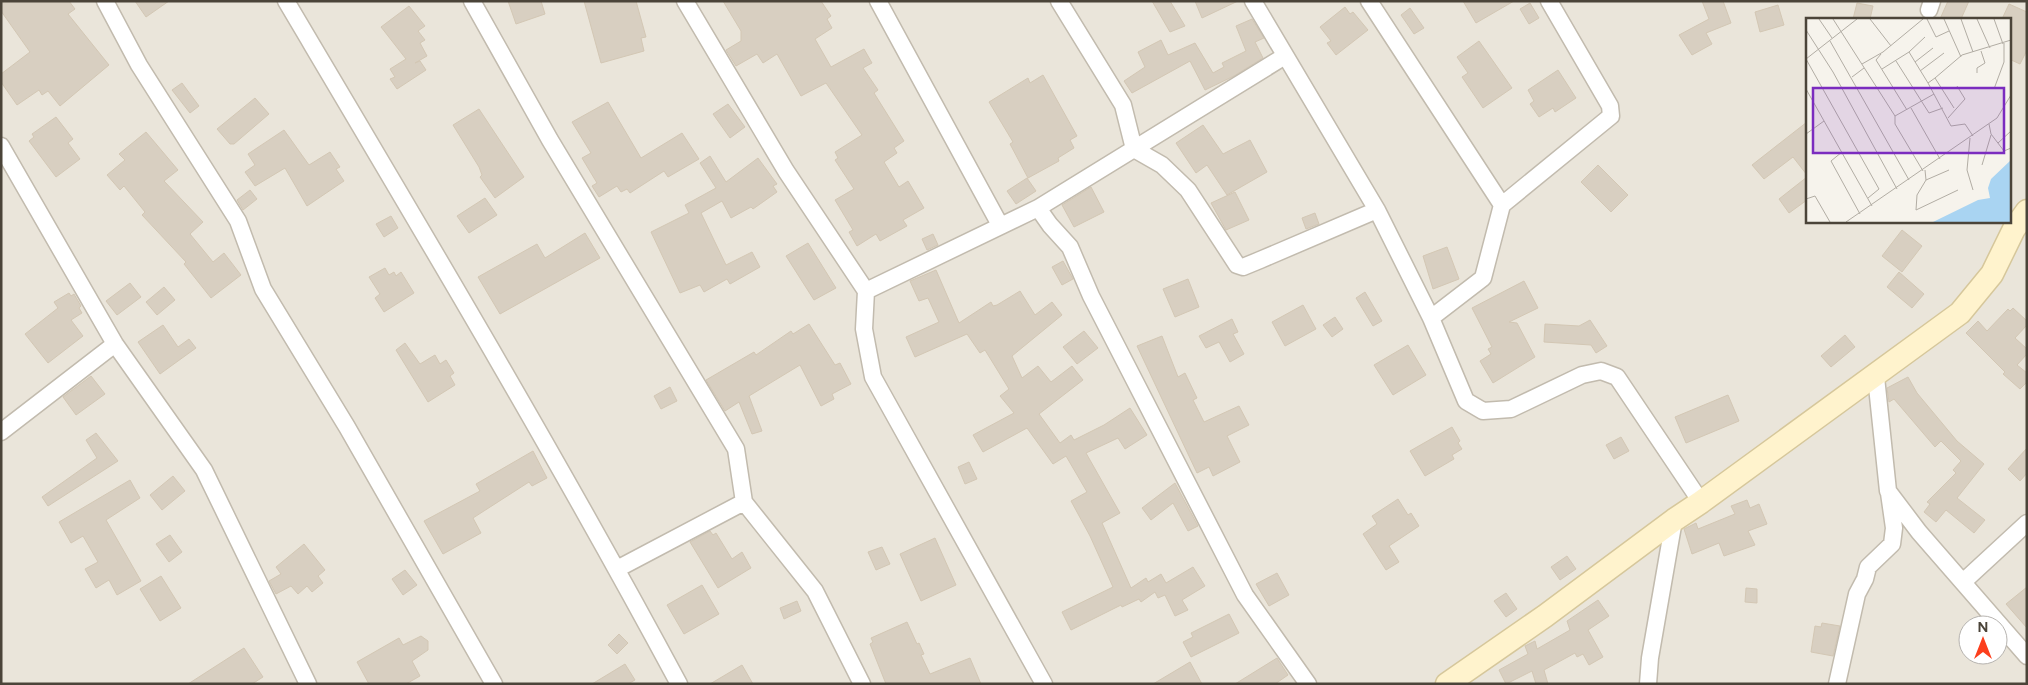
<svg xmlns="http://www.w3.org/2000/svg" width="2028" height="685" font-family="Figtree,sans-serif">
<rect width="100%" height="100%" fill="#f6f3ec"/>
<path fill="#eae5da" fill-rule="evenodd" d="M1 1H2027V684H1ZM1807 19H2009V221H1807ZM1968 625H1998V655H1968Z"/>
<path fill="#d8cfc1" stroke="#d3c7b4" d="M5 1H69L75 9 68 14 109 65 60 106 48 91 42 95 39 90 17 105 1 82V74L30 52 1 11V4Z
M135 1H169L146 17Z
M508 1H541L545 14 516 24Z
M584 1H636L646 37 641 38 644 51 601 63Z
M723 1H821L831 16 827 19 832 28 815 39 831 67 864 49 872 63 863 68 878 90 874 93 904 141 894 148 897 153 884 162 899 187 908 181 924 208 903 220 907 226 880 241 876 234 857 246 849 232 853 230 835 200 854 189 835 160 838 158 835 152 862 135 826 83 801 96 777 54 763 63 757 54 736 66 726 50 741 41V31Z
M1152 1H1170L1185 26 1170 32Z
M1195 1H1238L1202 18Z
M1463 1H1514L1476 23Z
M1702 1H1723L1731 23 1706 33 1712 44 1692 55 1679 35 1709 19Z
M1948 1H1969L1961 19H1940Z
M1530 3 1539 18 1529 24 1520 9Z
M1857 3 1873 6 1870 19H1853Z
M2009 4 2027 12V50L2020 64 2009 59V19H2002Z
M1778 5 1784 25 1760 32 1755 12Z
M409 6 425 26 418 31 425 40 420 43 427 56 415 63 420 61 426 70 397 89 390 79 395 77 390 69 406 59 381 27Z
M1345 7 1350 14 1353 12 1368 30 1336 55 1327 43 1331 41 1320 27Z
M1410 8 1424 28 1414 34 1401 15Z
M1252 19 1264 38 1255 42 1263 58 1234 76 1205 90 1190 61 1132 93 1124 81 1145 67 1138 52 1161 40 1168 55 1195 43 1213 73 1224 67 1222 63 1246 51 1236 26Z
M1479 41 1512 88 1483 108 1462 77 1468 73 1457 57Z
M1558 70 1576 98 1555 112 1553 108 1539 117 1530 104 1534 101 1528 90Z
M1043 75 1077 136 1070 140 1074 148 1058 158 1059 161 1028 178 1010 144 1013 142 989 102 1028 78 1030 83Z
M182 83 199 106 190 113 172 90Z
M255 98 269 114 234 144H230L217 129Z
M608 102 641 158 682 133 699 159 668 177 664 171 630 193 627 189 621 192 617 186 599 197 592 186 597 183 582 158 591 153 572 122Z
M728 104 745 127 730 138 713 114Z
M479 109 524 177 495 198 480 177 482 175 479 167 453 125Z
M56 117 73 139 68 143 80 159 56 177 29 141 34 137 32 134Z
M1807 122V175L1793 157 1764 179 1752 165Z
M1203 125 1223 154 1250 140 1267 172 1227 195 1207 165 1196 173 1176 143Z
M284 130 309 165 330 152 340 167 336 169 344 181 307 206 285 168 255 186 245 172 255 165 248 154Z
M146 132 178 170 164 181 203 222 190 234 213 262 224 253 241 275 211 298 184 264 186 262 142 215 145 212 124 186 120 190 107 175 125 160 119 154Z
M710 156 726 182 758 158 777 184 773 186 777 192 753 209 751 207 731 218 722 201 701 213 726 265 752 252 760 267 730 284 727 279 704 292 700 285 680 293 651 232 689 213 685 205 716 188 700 163Z
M1598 165 1628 195 1611 212 1581 182Z
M1807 177V200L1789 213 1779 199Z
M1027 178 1036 191 1016 204 1007 191Z
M1091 187 1104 212 1074 227 1062 205Z
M250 190 257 199 243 210 237 200Z
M1235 192 1249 220 1226 230 1211 203Z
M485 198 497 215 469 233 457 216Z
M1315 213 1319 224 1306 229 1302 218Z
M391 216 398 228 384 237 376 224Z
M1902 230 1922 246 1902 272 1882 256Z
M585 233 600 258 500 314 478 277 537 244 545 258Z
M933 234 938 245 927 250 922 239Z
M808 243 836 288 814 300 786 256Z
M1447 247 1459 279 1433 289 1423 256Z
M1063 261 1073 279 1062 285 1052 267Z
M385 268 389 275 394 272 396 276 401 272 414 293 384 312 375 298 380 294 369 277Z
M936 270 959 323 991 302 993 306 997 305 1020 291 1035 315 1052 302 1062 315 1012 356 1022 378 1038 366 1051 382 1072 366 1083 380 1039 414 1060 443 1071 435 1074 440 1104 425 1130 408 1147 435 1125 449 1118 438 1086 453 1120 513 1102 523 1131 588 1146 578 1148 582 1161 574 1166 583 1193 567 1205 586 1182 600 1188 610 1175 616 1165 595 1158 598 1155 592 1141 602 1139 599 1122 607 1121 605 1071 630 1062 612 1113 587 1090 536 1071 501 1087 492 1066 456 1053 464 1027 428 983 452 973 435 1014 413 1000 396 1009 389 985 350 980 353 967 334 915 357 906 337 939 322 928 298 919 301 910 281Z
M1899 272 1924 294 1912 308 1887 287Z
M1188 279 1199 307 1175 317 1163 289Z
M1524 281 1538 308 1509 322 1517 323 1535 357 1493 383 1480 361 1491 354 1488 349 1492 347 1472 308Z
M130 283 141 297 117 315 106 301Z
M164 287 175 300 157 315 146 302Z
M1365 292 1382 321 1373 326 1356 298Z
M69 293 71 296 74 294 81 306 79 308 82 313 71 320 83 336 48 363 25 334 58 308 54 302Z
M1303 305 1316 329 1285 346 1272 322Z
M2013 308 2027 321V325L2015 338 2027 349V354L2017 365 2027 373V382L2020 389 2003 374 2005 372 1966 333 1978 321 1987 331 2008 309 2010 311Z
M1335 317 1343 329 1332 337 1323 325Z
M1232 319 1238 332 1233 334 1244 354 1230 362 1219 342 1206 348 1199 336Z
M1590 320 1607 346 1596 353 1591 345 1544 342 1545 324 1579 326Z
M809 324 835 365 840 363 851 384 832 394 834 399 821 406 800 365 749 396 762 431 752 434 739 402 725 411 706 380 754 352 756 355 791 331 793 334Z
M163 325 178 347 189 339 196 348 160 374 138 342Z
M1084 331 1098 348 1077 364 1063 347Z
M1845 335 1855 347 1831 367 1821 356Z
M1162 336 1178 377 1185 373 1197 398 1193 400 1204 422 1239 406 1249 425 1227 436 1240 462 1213 476 1209 467 1197 473 1137 346Z
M405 343 420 364 435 355 440 364 446 360 454 373 450 376 455 385 428 402 396 350Z
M1408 345 1426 375 1393 395 1374 365Z
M91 376 105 394 76 415 63 397Z
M1908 377 1917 393 1957 441 1984 464 1957 498 1985 520 1974 533 1946 510 1936 522 1924 512 1930 504 1927 502 1956 473 1953 470 1961 461 1941 441 1935 447 1894 399 1889 402 1887 388Z
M670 387 677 401 661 409 654 396Z
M1728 395 1739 421 1686 443 1675 417Z
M1452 427 1460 441 1458 443 1462 449 1452 455 1454 459 1425 476 1410 451Z
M96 433 118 461 48 506 42 497 97 458 86 440Z
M1621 437 1629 451 1614 459 1606 445Z
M2027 448V473L2020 481 2008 469Z
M533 451 547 478 532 486 529 482 473 518 481 533 443 554 424 521 480 491 476 484Z
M969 462 977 479 965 484 958 467Z
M173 476 185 491 162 510 150 495Z
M130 480 140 498 106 520 141 581 117 595 109 580 96 588 85 569 98 562 83 536 71 543 59 522Z
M1175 483 1198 526 1188 531 1173 503 1151 520 1142 508Z
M1398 499 1408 515 1411 513 1419 526 1389 546 1399 562 1386 570 1363 534 1377 524 1372 516Z
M1747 500 1750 508 1759 504 1767 524 1748 531 1755 545 1724 556 1719 543 1692 554 1684 529 1696 523 1698 529 1735 514 1731 506Z
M710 531 713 535 716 533 732 559 742 552 751 568 718 588 690 542Z
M170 535 182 552 169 562 156 544Z
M935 538 956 585 921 601 900 554Z
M304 544 325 570 318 576 323 583 312 592 307 586 298 594 291 586 276 594 269 581 281 574 276 567Z
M882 547 890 564 876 570 868 552Z
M1567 556 1576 569 1560 580 1551 567Z
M405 570 417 585 403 595 392 579Z
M1277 573 1289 595 1269 606 1256 584Z
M161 576 181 608 160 621 140 589Z
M702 585 719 614 684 634 667 605Z
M2027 587V628L2006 604Z
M1746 588 1757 589V603L1745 602Z
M1506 593 1517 609 1506 617 1494 601Z
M1598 600 1609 616 1588 630 1603 657 1589 665 1583 654 1577 657 1575 653 1544 670 1548 684H1536L1532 671 1506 684 1499 670 1528 654 1525 646 1535 641 1537 649 1570 630 1567 621Z
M797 601 801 611 784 619 780 608Z
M1229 614 1239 633 1191 657 1183 642 1193 637 1191 633Z
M907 622 917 644 919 643 924 654 921 655 930 674 970 658 981 684H886L870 644 873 642 871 638Z
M1822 623 1840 626 1833 656 1811 652 1815 626 1821 627Z
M619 634 628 643 617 654 608 645Z
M421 636 428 641V650L412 661 420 676 406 684H369L357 662 399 638 403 645Z
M244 648 263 677 252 684H188Z
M1277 658 1288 675 1275 684H1235Z
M1190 662 1202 684H1153Z
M625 664 635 680 628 684H592Z
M742 665 753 684H710Z"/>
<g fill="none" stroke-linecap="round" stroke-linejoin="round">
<defs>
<path id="street" d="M105 1 139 65 238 221 263 289 347 427 494 684
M286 1C420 227 555 453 679 684
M472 1 550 140 736 449 744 502 815 591 862 684
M685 1 786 171 866 291
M878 1 1000 225
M1059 1 1123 105 1134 149 1162 165 1188 190 1237 265 1243 267 1260 260 1377 210
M1253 1 1377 210 1431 318 1466 401 1483 411 1511 409 1582 375 1601 371 1617 377 1701 502
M1369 1 1502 205
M1929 10 1932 1
M1 146 115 344 204 470 308 684
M1038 208 1050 225 1070 247 1091 296 1245 595 1308 684
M1431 318 1483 278 1502 205 1611 116 1610 106 1549 1
M1876 377 1888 491 1919 532 2027 656
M1 432 115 344
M617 569 744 502
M1963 582 2027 523
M1044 684 873 377 864 329 866 291 1038 208 1285 56
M1648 684 1650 658 1674 520
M1837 684 1857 594 1865 579 1868 567 1892 544 1894 528 1889 493"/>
<path id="secondary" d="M1447 684 1545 616 1674 520 1701 502 1960 313 1992 274 2014 229 2027 211"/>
</defs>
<use href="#street" stroke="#c2bbae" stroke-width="19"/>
<use href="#secondary" stroke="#d6c79b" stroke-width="25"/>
<use href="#street" stroke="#fff" stroke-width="16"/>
<use href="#secondary" stroke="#fff3cd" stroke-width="22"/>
</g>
<g transform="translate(1806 18)">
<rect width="205" height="205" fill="#f6f3ec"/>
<path d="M205 142V204H127L172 182 184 180 182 170 185 161Z" fill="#a9d4f2"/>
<path fill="none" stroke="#b2ada4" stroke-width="1" d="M13 1 26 20M27 1 89 98M64 1 85 28M121 1 130 19 143 13M138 1 155 39M155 1 167 34M171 1 184 30M188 1 197 26M0 12 27 54 91 171M24 23 103 162M103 34 122 65M75 36 70 42 101 92M0 41 73 171 62 180M0 41 51 1M90 43 123 95 137 90M109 44 127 30M56 46 77 34 117 1M76 51 103 34 119 19M114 53 138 35M171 55V50L179 45 175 33M46 59 58 50M129 60 156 37 205 22M0 71 66 188M188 71 198 44V25M105 90 134 141M148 90 129 60 122 65 145 108 159 106 167 118M142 100 159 81 151 68M183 106 185 116 198 133 205 130M0 116 18 103M164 120 161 152 167 172M192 125 205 113M36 134 25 143 54 196M176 147 185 117M119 152 120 162 111 177 110 192 152 172M117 153 89 106V98L128 76M120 162 143 152M0 181 9 178 24 204M40 204 191 100 205 77"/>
<path fill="#7b2cbf" fill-opacity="0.15" stroke="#7b2cbf" stroke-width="2.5" d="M7 70H198V135H7Z"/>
<rect width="205" height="205" fill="none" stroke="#4b4439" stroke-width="2.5"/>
</g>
<rect width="2028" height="685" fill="none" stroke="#4b4439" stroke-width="5"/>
<g transform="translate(1983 640)"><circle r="24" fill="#ffffff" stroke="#b7b4b0"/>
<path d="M0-4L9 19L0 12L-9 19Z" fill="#fc3f1d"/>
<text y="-8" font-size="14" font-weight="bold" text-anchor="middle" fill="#4b4439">N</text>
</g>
</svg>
